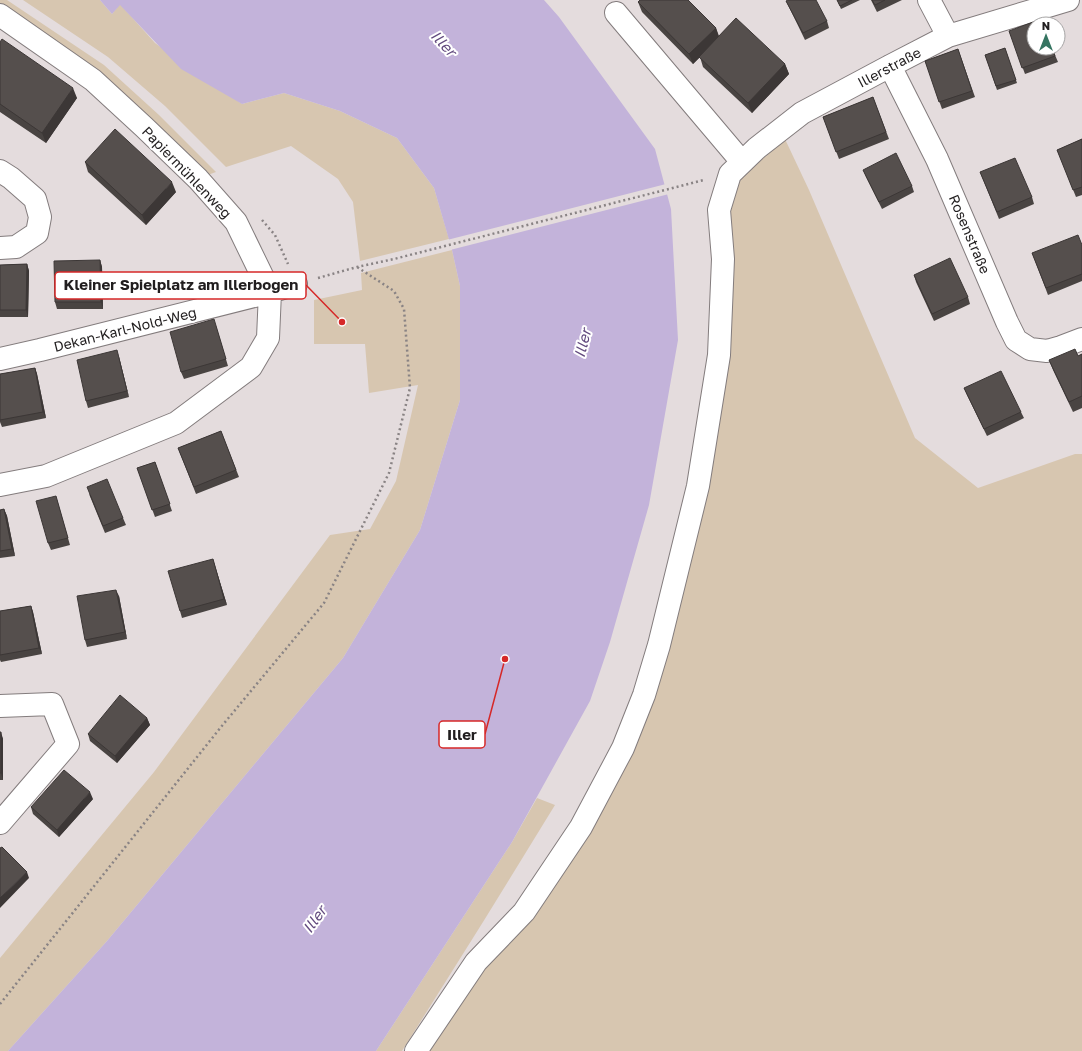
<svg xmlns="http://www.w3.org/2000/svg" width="1082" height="1051" font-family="'Golos Text',sans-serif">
<rect width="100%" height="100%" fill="#e4dcdd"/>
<path fill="#d7c6b0" d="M0 0H7L104 65 159 115 216 172 205 176 0 10Z
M23 0H100L112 14 120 4 155 43 242 104 284 93 340 111 397 138 434 188 449 239 360 261 353 202 338 179 291 146 226 167 165 106 108 57Z
M784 137 809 190 915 438 978 488 1075 454H1082V1051H422L587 827 703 492 727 220 739 182 750 167Z
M452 250 460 286V400L420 530 343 658 107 941 8 1051H0V958L154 772 330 535 370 529 396 481 418 385 369 393 365 344H314V300L362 290 361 273Z
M537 798 555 805 483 922 402 1051H376L512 842Z"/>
<path fill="#c3b3da" d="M100 0H544L559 17 655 149 671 209 678 340 649 505 610 642 590 701 512 842 376 1051H8L107 941 343 658 420 530 460 400V286L452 250 434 188 397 138 340 111 284 93 242 104 181 69 120 5 112 14Z"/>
<path fill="#e4dcdd" d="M666 184 669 194 450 250 447 240Z"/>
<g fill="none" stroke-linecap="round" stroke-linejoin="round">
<defs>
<path id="minor" d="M929 0 948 36
M616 13 742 162
M0 15 93 80 144 127 198 179 236 222 270 292 268 338 251 367 176 423 46 476 0 485
M890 66 937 159 1007 322 1016 340 1030 349 1047 351 1061 347 1082 339
M0 171 11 178 35 199 40 217 37 233 16 247 0 248
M0 359 40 350 270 292 296 284
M0 706 52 704 68 744 0 823
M416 1051 476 962 524 912 581 827 623 748 644 695 659 645 698 486 719 355 723 259 719 210 730 174 757 148 802 113 890 66 948 36 1068 0"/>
</defs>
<use href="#minor" stroke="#837c7d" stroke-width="24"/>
<path stroke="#898384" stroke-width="2.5" stroke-dasharray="2 3" stroke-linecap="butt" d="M262 220 275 235 288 264
M318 278 357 267 394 259 704 180
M0 1004 221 727 324 603 389 473 410 388 404 309 394 291 357 267"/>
<use href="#minor" stroke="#fff" stroke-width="22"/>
</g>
<path fill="#494442" d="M837 0H860L841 9Z
M871 0H902L877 12Z
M786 1 827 21 829 28 805 40 789 7Z
M638 2 716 28 719 36 785 64 789 74 752 113 703 67 700 57 693 64 642 12Z
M1009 31 1052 48 1058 62 1025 74Z
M0 42 77 98 46 143 0 112Z
M1005 48 1017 83 997 90 985 55Z
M958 49 975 97 942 109 925 61Z
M873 97 889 139 839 159 823 117Z
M1082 139V195L1076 197 1057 150Z
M85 162 176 192 146 225 88 172Z
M863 170 912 186 914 192 882 209 866 177Z
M980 172 1032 197 1034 204 999 219Z
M1082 245V281L1048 295 1032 253Z
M100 260 102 267 103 309H57L55 302Z
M27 264 29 271 28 317H0V265Z
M914 275 968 297 970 304 934 321 916 282Z
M216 326 228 366 184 379 181 372Z
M1082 354V408L1073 412 1053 370 1049 360 1078 356Z
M119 357 129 397 88 408 86 401Z
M35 368 37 374 46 418 2 427 0 422V374Z
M964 388 1021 412 1024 418 987 436 967 395Z
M221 431 239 477 196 494 178 448Z
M155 462 172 511 155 517 137 468Z
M89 494 123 518 126 525 105 533Z
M56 496 70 545 51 550 48 543Z
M4 509 7 516 15 556 0 558V510Z
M213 559 227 605 182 618 180 611Z
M119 596 127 639 87 647 85 640Z
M31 606 33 612 42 654 1 662 0 660V611Z
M147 718 150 725 117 763 90 741 88 734Z
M0 732 3 739V780H0Z
M93 799 59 837 33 814 31 807Z"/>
<path fill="#3c3736" d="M716 28 719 38 693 64 689 54Z
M785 64 789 74 752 113 748 103Z
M73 88 77 98 46 143 42 133Z
M172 182 176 192 146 225 142 215Z
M100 260 102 267 103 309 101 302Z
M27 264 29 271 28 317 26 310Z
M117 350 119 357 129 397 127 391Z
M35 368 37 374 46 418 43 412Z
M4 509 7 516 15 556 12 549Z
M213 559 215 566 227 605 224 599Z
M116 590 119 596 127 639 125 632Z
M31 606 33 612 42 654 39 648Z
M147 718 150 725 117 763 115 756Z
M1 732 3 739V780L1 773Z
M90 792 93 799 59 837 57 830Z
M27 872 29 878 0 908V898Z"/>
<path fill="#554f4d" stroke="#3c3736" d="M640 0H688L716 28 689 54 638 2Z
M788 0H816L827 21 803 33 786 1Z
M837 0H852L840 6Z
M872 0H885L875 5Z
M736 18 785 64 748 103 699 57Z
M1041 19 1043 24H1034V48H1052L1055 56 1022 68 1009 31Z
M2 39 73 88 42 133 0 104V42Z
M1005 48 1016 80 996 86 985 55Z
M958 49 972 91 939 102 925 61Z
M873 97 886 132 836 152 823 117Z
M115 129 172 182 142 215 85 162Z
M1082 139V187L1073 190 1057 150Z
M896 153 912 186 879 202 863 170Z
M1015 158 1032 197 997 212 980 172Z
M1078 235 1082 245V274L1046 288 1032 253Z
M950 258 968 297 932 314 914 275Z
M100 260 101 302H55L54 261Z
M27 264 26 310H0V265Z
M214 319 226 359 181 372 170 332Z
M1075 349 1078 356 1082 354V396L1069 402 1049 360Z
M117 350 127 391 86 401 77 360Z
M35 368 43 412 0 420V374Z
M1001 371 1021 412 984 429 964 388Z
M221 431 236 470 194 487 178 448Z
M155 462 170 504 152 510 137 468Z
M107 479 123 518 103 526 87 487Z
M56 496 68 538 48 543 36 501Z
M4 509 12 549 0 551V510Z
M213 559 224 599 180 611 168 571Z
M116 590 125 632 85 640 77 596Z
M31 606 39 648 0 655V611Z
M120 695 147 718 115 756 88 734Z
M0 732H1V773H0Z
M64 770 90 792 57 830 31 807Z
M2 847 27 872 0 898V848Z"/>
<g text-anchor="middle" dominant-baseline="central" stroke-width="4" stroke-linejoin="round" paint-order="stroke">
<g font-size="14" fill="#211e1f" stroke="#fff">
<text transform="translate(889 67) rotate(-28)">Illerstraße</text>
<text transform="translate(187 172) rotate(46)">Papiermühlenweg</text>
<text transform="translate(970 234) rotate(67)">Rosenstraße</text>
<text transform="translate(125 329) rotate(-14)">Dekan-Karl-Nold-Weg</text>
</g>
<g font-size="15" font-style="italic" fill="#624a7e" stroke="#fff">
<text transform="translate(444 43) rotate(47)">Iller</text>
<text transform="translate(582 343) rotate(-76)">Iller</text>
<text transform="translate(314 919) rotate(-54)">Iller</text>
</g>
</g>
<path fill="none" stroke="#d62828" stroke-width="1.5" d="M342 322L306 285M505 659L485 734"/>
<g fill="#d62828" stroke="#fff" stroke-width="1.5">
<circle cx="342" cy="322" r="4"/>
<circle cx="505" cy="659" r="4"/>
</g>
<g fill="#fff" stroke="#d62828" stroke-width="1.5">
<rect x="55" y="272" width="251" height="27" rx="4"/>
<rect x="439" y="721" width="46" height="27" rx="4"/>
</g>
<g font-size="15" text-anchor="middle" font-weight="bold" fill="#211e1f">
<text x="181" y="290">Kleiner Spielplatz am Illerbogen</text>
<text x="462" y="740">Iller</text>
</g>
<g transform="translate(1046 36)"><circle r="19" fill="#ffffff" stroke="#a6a5a5"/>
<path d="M0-3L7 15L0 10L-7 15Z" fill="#357461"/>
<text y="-6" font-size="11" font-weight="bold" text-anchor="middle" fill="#211e1f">N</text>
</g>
</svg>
